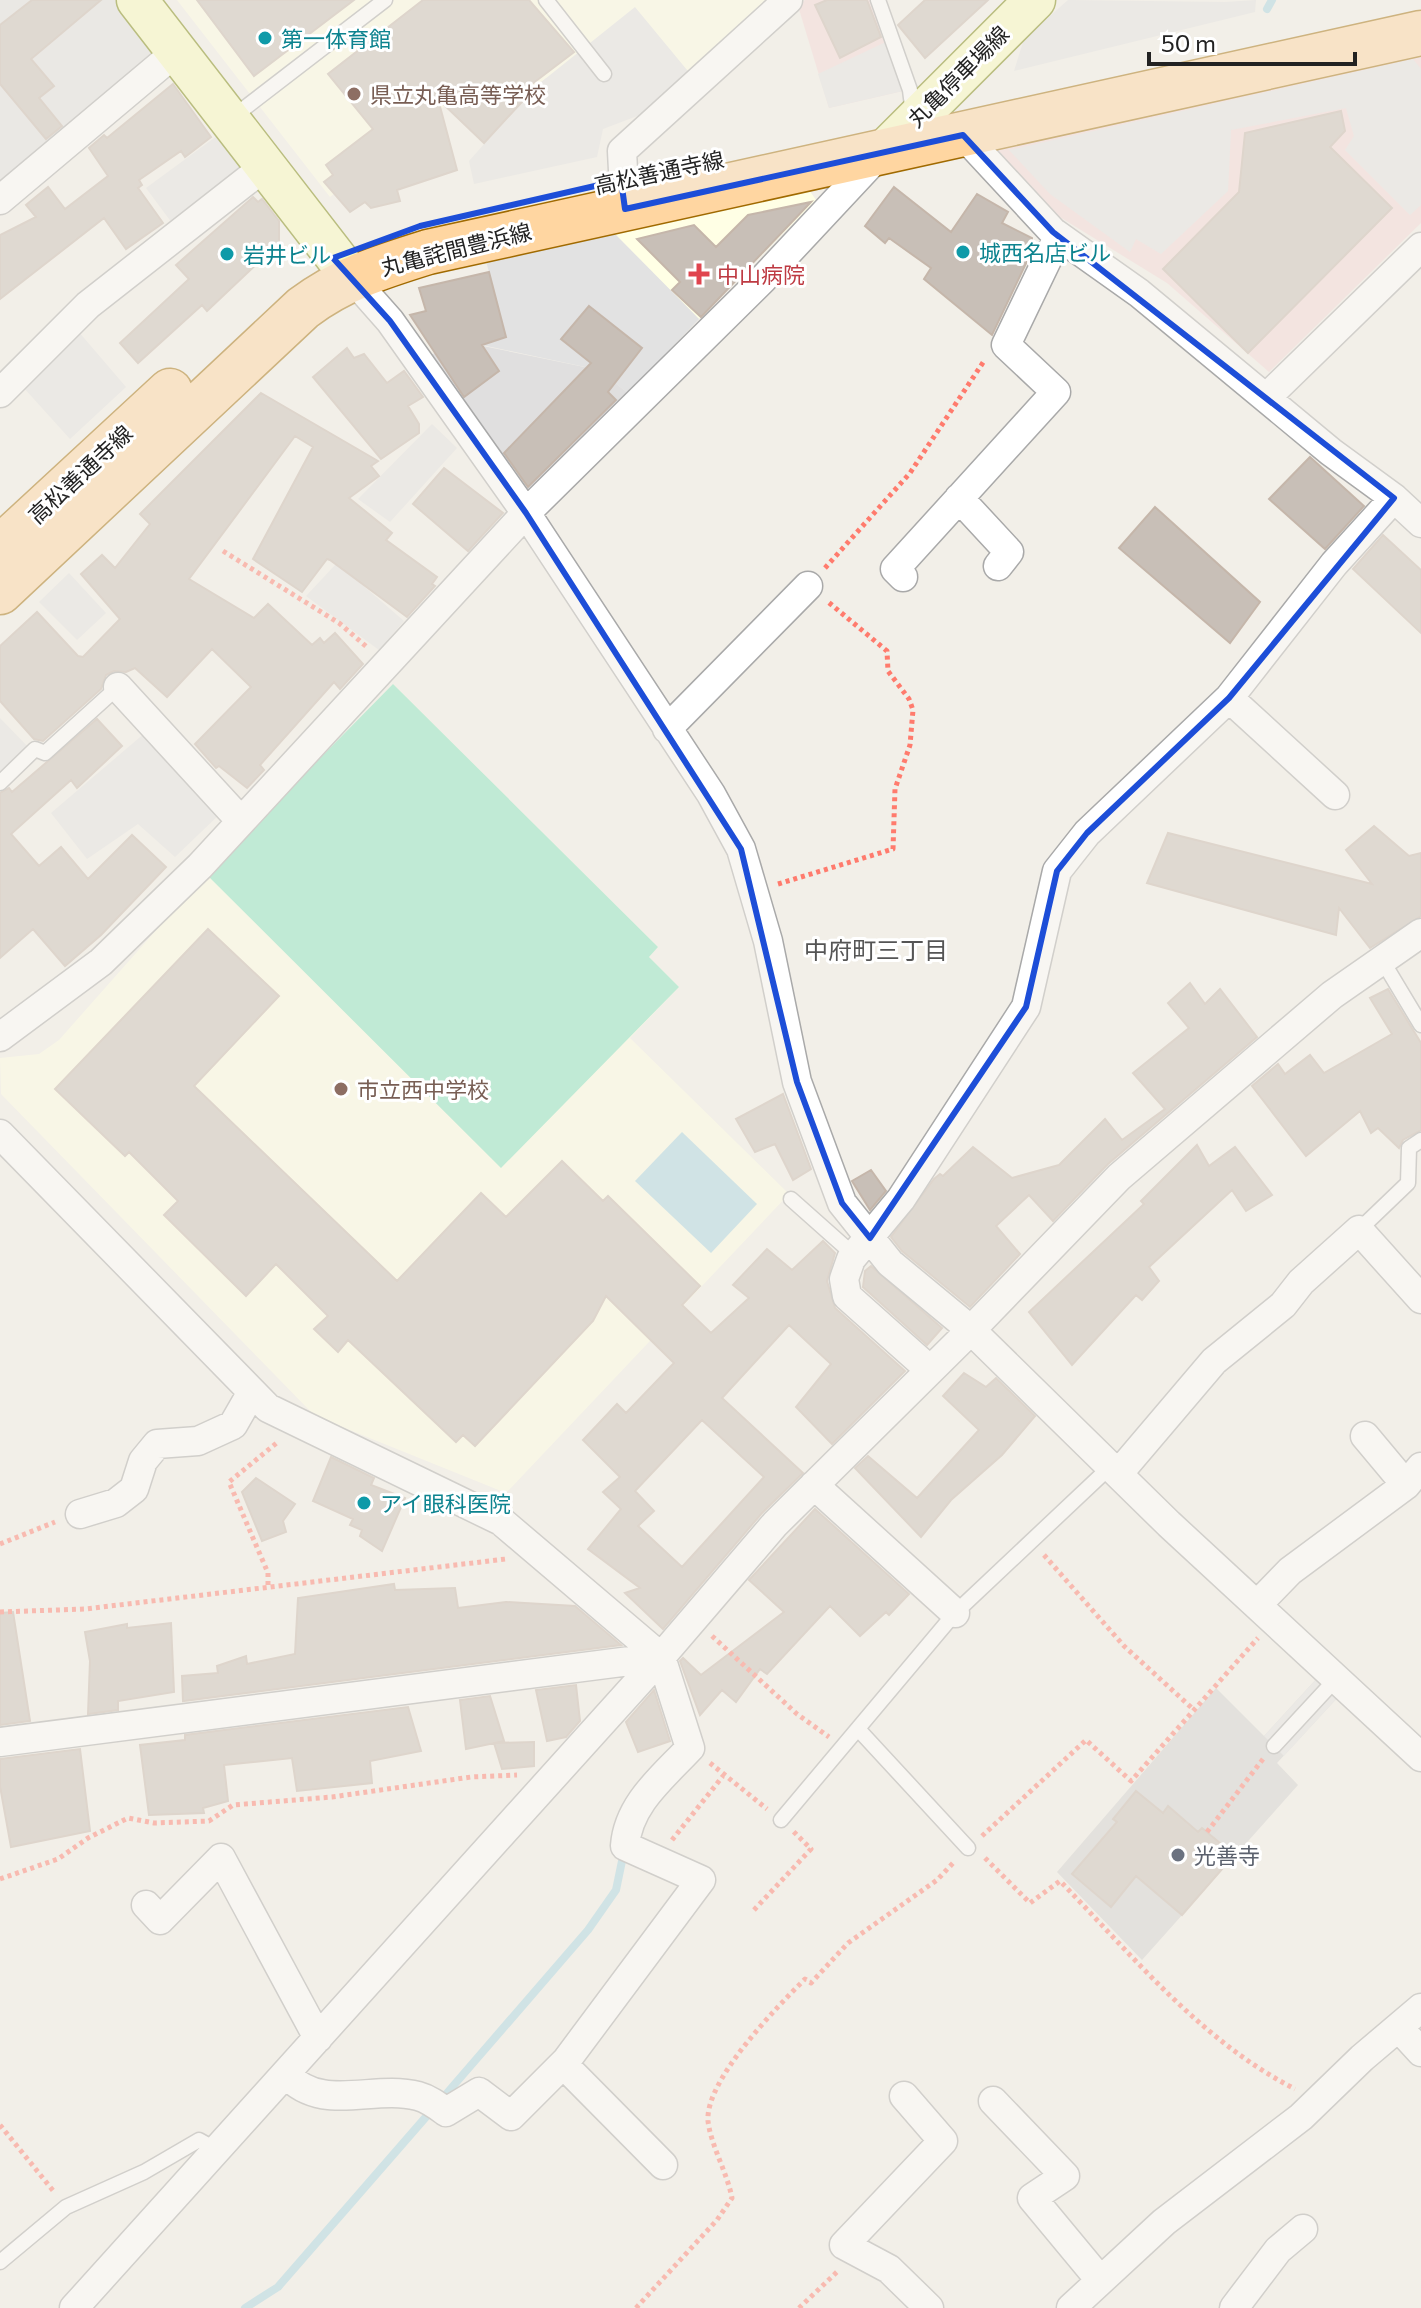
<svg xmlns="http://www.w3.org/2000/svg" width="1421" height="2308" font-family="Commissioner,'Noto Sans JP',sans-serif">
<rect width="100%" height="100%" fill="#f2efe8"/>
<path fill="#e0dfdf" d="M0 0H116L160 49 0 183Z
M480 339 483 346 599 370 628 393 530 495 429 355Z"/>
<path fill="#f3d8d8" d="M805 0H871L883 25 903 91 829 108 798 6Z
M1421 52V223L1269 372 1167 283 1050 211 991 145Z"/>
<path fill="#ffffe5" d="M177 0H769L653 110 546 78 535 87 504 59 330 197Z
M807 187 816 200 699 319 613 232Z
M393 684 658 947 649 957 679 987 630 1038 789 1194 506 1493 315 1416 1 1094 0 1058 39 1054 59 1040 206 874Z"/>
<path fill="#d0d0d0" d="M1319 1676 1340 1695 1277 1763 1298 1785 1142 1960 1057 1872 1216 1688 1264 1736Z"/>
<path fill="#83e5be" d="M393 684 658 947 649 957 679 987 501 1168 206 874Z"/>
<path fill="#e2e2e2" d="M1068 0 1225 2 1256 0 1255 12 1014 71 1024 39Z
M635 7 692 76 653 110 603 129 597 157 474 184 469 161 535 87Z
M888 41 903 91 829 108 818 74Z
M1413 59 1421 69V205L1410 215 1345 150 1354 136 1346 108 1231 130 1228 191 1161 254 1136 239 1130 252 1050 194 1009 150Z
M221 133 247 167 172 223 146 188Z
M613 232 699 319 628 393 615 383 642 348 589 306 562 339 599 370 482 345 506 337 486 261Z
M78 331 126 387 70 439 23 387Z
M432 424 457 448 390 522 358 499Z
M337 563 404 621 379 650 306 596Z
M69 573 106 613 77 640 39 602Z
M0 718 30 749 0 777Z
M146 732 223 811 175 857 138 824 87 859 51 813Z
M1319 1676 1340 1695 1284 1756 1264 1736Z"/>
<path fill="#a7d5e2" d="M682 1132 757 1204 711 1253 635 1181Z"/>
<g fill="none" stroke-linecap="round" stroke-linejoin="round">
<path stroke="#a7d5e2" stroke-width="8" d="M1267 9 1272 0
M441 2100 588 1930 616 1890 622 1861
M245 2308 278 2287 432 2110"/>
</g>
<path fill="#c8bfb7" stroke="#c5b6aa" stroke-width="2" fill-rule="evenodd" d="M32 0H101L31 59 54 86 39 98 62 126 46 139 0 84V25Z
M197 0H354L254 76Z
M423 0H529L574 52 528 87 532 91 484 143 438 99 457 170 397 190 400 201 371 208 365 202 350 212 324 182 333 175 326 165 373 129 328 74Z
M827 0H867L881 37 840 58 815 5Z
M925 0H988L925 58 898 25Z
M173 84 211 137 185 157 181 151 139 180 142 185 138 188 163 223 126 249 104 218 0 299V235L36 217 26 205 48 187 65 209 108 176 89 148 104 135 107 138Z
M1341 111 1345 131 1330 147 1392 208 1248 353 1163 269 1239 192 1245 133Z
M894 187 951 232 977 194 1008 212 1002 223 1032 238 1030 255 992 335 924 279 931 268 889 238 885 243 865 226Z
M253 197 258 202 262 199 279 221V243L207 311 202 305 138 363 120 343 189 279 176 265Z
M811 202 701 317 672 290 680 282 637 239 694 225 716 247 748 215Z
M489 272 506 337 482 345 499 371 464 397 410 315 426 311 419 288Z
M589 306 642 348 608 392 616 400 528 487 504 453 591 363 561 339Z
M347 348 354 358 364 354 387 383 404 371 423 397 408 406 419 424V433L381 459 313 377Z
M261 393 378 461 371 466 379 476 349 498 392 533 386 540 437 577 432 584 435 586 407 617 330 560 327 559 302 592 253 559 313 447 295 436 189 579 254 618 268 604 312 645 320 638 324 643 335 633 363 664 340 689 334 682 260 765 264 770 247 788 219 766 216 768 195 744 251 687 212 649 167 697 135 668 126 672 114 671 106 675 101 689 43 741 34 739 0 701V646L37 612 78 656 83 657 120 619 81 574 102 555 115 568 150 524 140 514Z
M1310 457 1364 506 1325 549 1269 499Z
M444 468 503 513 468 551 413 504Z
M1155 507 1260 602 1230 643 1119 548Z
M1383 535 1421 570V633L1353 569Z
M97 719 122 746 77 788 71 780 11 834 39 866 61 847 88 879 132 835 166 867 101 935 65 966 33 929 0 958V793L9 788 12 792Z
M1374 826 1409 856 1421 853V916L1370 948 1339 908 1336 935 1147 883 1168 833 1372 884 1346 850Z
M208 929 279 996 194 1086 397 1281 481 1193 506 1217 562 1161 603 1201 608 1196 700 1286 682 1305 711 1333 749 1298 733 1285 767 1249 792 1270 823 1241 835 1253 827 1281 835 1308 905 1371 832 1444 796 1407 831 1364 789 1325 722 1398 803 1473 762 1513 663 1629 625 1593 640 1588 588 1549 621 1509 603 1492 620 1477 583 1440 617 1404 626 1413 674 1363 606 1296 593 1321 475 1446 463 1435 456 1442 348 1340 338 1352 314 1329 328 1316 276 1264 246 1296 164 1215 178 1201 129 1152 125 1156 55 1089ZM702 1420 764 1477 682 1567 638 1526 654 1511 635 1491Z
M1190 983 1205 1004 1220 989 1257 1037 1108 1164 1053 1221 1029 1195 996 1226 1020 1254 970 1307 902 1251 891 1237 934 1179 940 1174 943 1176 973 1147 1012 1178 1059 1165 1105 1119 1122 1140 1165 1109 1133 1073 1189 1028 1168 1003Z
M1388 989 1421 1043V1130L1403 1140 1399 1148 1378 1128 1371 1133 1360 1111 1306 1156 1252 1086 1278 1064 1285 1074 1310 1055 1324 1073 1392 1034 1370 998Z
M783 1094 811 1169 793 1180 775 1144 755 1152 736 1119Z
M1197 1145 1209 1166 1235 1147 1272 1195 1246 1211 1232 1190 1149 1267 1159 1281 1142 1300 1136 1295 1072 1365 1029 1312 1144 1204 1141 1201Z
M871 1170 886 1191 870 1210 852 1181Z
M871 1266 942 1328 927 1345 863 1287 865 1271Z
M964 1373 986 1387 996 1378 1035 1416 1002 1455 951 1500 921 1537 855 1468 868 1456 917 1498 979 1430 943 1396Z
M331 1457 374 1478 371 1485 405 1498 382 1551 360 1536 362 1530 350 1525 353 1519 313 1501Z
M256 1478 295 1504 283 1521 286 1532 262 1541 242 1492Z
M815 1509 909 1594 889 1615 886 1612 860 1636 830 1606 767 1674 760 1669 736 1702 722 1690 700 1715 680 1661 683 1658 701 1675 784 1612 749 1580Z
M394 1584 395 1590 455 1588 458 1608 506 1602 575 1606 621 1645 183 1701 182 1676 218 1673 217 1666 246 1656 247 1664 295 1654 298 1598Z
M13 1612 30 1721 0 1725V1613Z
M171 1623 174 1692 118 1701V1710L88 1714 90 1661 85 1632 127 1624V1628Z
M576 1685 580 1721 566 1737 547 1741 536 1690Z
M654 1690 670 1741 638 1752 626 1722Z
M490 1696 504 1741 466 1749 460 1700Z
M408 1707 421 1751 370 1761 372 1783 297 1791 292 1758 224 1765 228 1801 203 1808 204 1813 149 1815 140 1745 185 1740V1735Z
M534 1742V1766L502 1769 494 1743Z
M80 1749 90 1831 11 1847 0 1786V1759Z
M1136 1791 1163 1813 1168 1806 1198 1832 1202 1828 1221 1844 1217 1850 1229 1861 1182 1915 1136 1876 1111 1907 1072 1874 1117 1822 1113 1819Z"/>
<g fill="none" stroke-linecap="round" stroke-linejoin="round">
<defs>
<path id="lane" d="M546 0 604 74
M878 0 910 90 913 114
M233 117 385 0
M0 783 35 749 45 753 118 687
M1382 960 1421 1025
M791 1199 854 1255
M1359 1230 1408 1183 1409 1148 1421 1140
M858 1729 968 1848
M1274 1746 1336 1679
M781 1820 955 1613 1111 1466
M0 2262 66 2207 144 2172 199 2140 217 2150"/>
<path id="street" d="M951 131 963 135 1053 232 1139 293 1331 452 1394 498 1421 523
M0 200 176 52
M625 209 622 151 788 0
M352 278 390 321 526 513 711 794 741 849 768 941 797 1082 842 1203 890 1263 971 1330 1169 1524 1421 1757
M0 393 88 305 264 167
M1266 398 1421 247
M959 498 1009 552 998 566
M903 577 895 569 1056 392 1006 345 1058 237
M118 687 241 821
M1229 698 1335 795
M667 729 808 586
M0 1037 101 962 200 866 526 513 763 279 879 155
M0 1134 268 1408 501 1521 661 1657 690 1748C663 1777 628 1804 625 1846L701 1880 566 2061 511 2116 479 2092 446 2112C438 2106 429 2099 418 2096 373 2084 322 2114 286 2074
M930 1370 847 1296 844 1279 851 1259 901 1199 1026 1007 1057 871 1087 833 1229 698 1334 564 1394 498
M1365 1436 1406 1485
M1118 1474 1214 1361 1283 1305 1301 1282 1359 1230 1421 1299
M814 1485 955 1613
M80 1514 116 1503 134 1489 143 1461 157 1444 198 1441 233 1425 252 1392
M1257 1605 1290 1571 1406 1485 1421 1467
M0 1742 661 1657
M146 1905 160 1920 221 1858 318 2038
M1399 2028 1421 2052
M563 2064 663 2165
M904 2096 943 2141 844 2245 889 2269 929 2308
M993 2101 1065 2176 1032 2198 1100 2280
M74 2308 661 1657 775 1524 971 1330 1119 1177 1332 995 1421 933
M1071 2308 1164 2222 1301 2117 1362 2058 1421 2008
M1234 2308 1278 2250 1303 2229"/>
<path id="secondary" d="M137 0 352 278
M882 153 1035 0"/>
<path id="primary" d="M0 548 170 391
M0 592 303 308C341 279 383 266 428 252L1421 33"/>
</defs>
<use href="#lane" stroke="#a9a9a9" stroke-width="17"/>
<use href="#street" stroke="#a9a9a9" stroke-width="31"/>
<use href="#secondary" stroke="#758200" stroke-width="43"/>
<use href="#primary" stroke="#a06a00" stroke-width="47"/>
<path stroke="#ff7b6d" stroke-width="5" stroke-dasharray="4 4" stroke-linecap="butt" d="M223 551 339 623 368 648
M825 568 910 473 984 361
M778 884 893 849 895 789 910 745 913 710 909 699 888 671 887 651 827 601
M0 1544 55 1522
M1044 1555 1124 1646 1193 1709
M268 1585V1573L229 1482 279 1441
M0 1612 85 1609 506 1559
M712 1636 797 1714 829 1737
M710 1763 767 1809
M1207 1832 1263 1759
M982 1836 1086 1740 1131 1781 1258 1638
M672 1840 723 1776
M985 1858 1030 1903 1060 1881C1133 1956 1201 2041 1295 2089
M0 1879 58 1859 88 1838 128 1818 154 1823 209 1821 233 1805 332 1797 471 1777 517 1775
M754 1910 811 1849 793 1831
M0 2125 55 2193
M636 2308 717 2220 732 2198C727 2172 711 2146 708 2121 705 2080 778 2006 805 1979L811 1983 848 1943 937 1880 955 1861
M799 2308 839 2270"/>
<use href="#lane" stroke="#fff" stroke-width="14"/>
<use href="#street" stroke="#fff" stroke-width="28"/>
<use href="#secondary" stroke="#fafdbc" stroke-width="40"/>
<use href="#primary" stroke="#ffd6a1" stroke-width="44"/>
</g>
<path d="M0 0H1421V2308H0ZM963 135 1053 232 1394 498 1229 698 1087 833 1057 871 1026 1007 870 1238 842 1203 797 1082 741 849 526 513 390 321 333 258 420 226 621 180 625 209Z" fill="#f2efe8" fill-opacity=".55" fill-rule="evenodd"/>
<path fill="none" stroke="#1d4ed8" stroke-width="6" stroke-linejoin="round" d="M963 135 1053 232 1394 498 1229 698 1087 833 1057 871 1026 1007 870 1238 842 1203 797 1082 741 849 526 513 390 321 333 258 420 226 621 180 625 209Z"/>
<g fill="#0f9aa8" stroke="#fff" stroke-width="3">
<circle cx="265" cy="38" r="8"/>
<circle cx="963" cy="252" r="8"/>
<circle cx="227" cy="254" r="8"/>
<circle cx="364" cy="1503" r="8"/>
</g>
<g fill="#8d6e63" stroke="#fff" stroke-width="3">
<circle cx="354" cy="94" r="8"/>
<circle cx="341" cy="1089" r="8"/>
</g>
<path fill="#e0444e" stroke="#fff" stroke-width="3" d="M695 262h8v8h8v8h-8v8h-8v-8h-8v-8h8z"/>
<circle fill="#6b7280" stroke="#fff" stroke-width="3" cx="1178" cy="1855" r="8"/>
<g text-anchor="middle" dominant-baseline="central" stroke-width="6" stroke-linejoin="round" paint-order="stroke">
<g font-size="22" fill="#0d838f" stroke="#fff" text-anchor="start">
<text x="281" y="38">第一体育館</text>
<text x="979" y="252">城西名店ビル</text>
<text x="243" y="254">岩井ビル</text>
<text x="380" y="1503">アイ眼科医院</text>
</g>
<g font-size="22" fill="#222" stroke="#fff">
<text transform="translate(958 76) rotate(-45)">丸亀停車場線</text>
<text transform="translate(659 172) rotate(-12)">高松善通寺線</text>
<text transform="translate(456 249) rotate(-14)">丸亀詫間豊浜線</text>
<text transform="translate(80 474) rotate(-43)">高松善通寺線</text>
</g>
<g font-size="22" fill="#785e54" stroke="#fff" text-anchor="start">
<text x="370" y="94">県立丸亀高等学校</text>
<text x="357" y="1089">市立西中学校</text>
</g>
<g font-size="22" fill="#be3a42" stroke="#fff" text-anchor="start">
<text x="717" y="274">中山病院</text>
</g>
<g font-size="22" fill="#5b616d" stroke="#fff" text-anchor="start">
<text x="1194" y="1855">光善寺</text>
</g>
<g font-size="24" fill="#555" stroke="#fff">
<text x="876" y="949">中府町三丁目</text>
</g>
</g>
<path d="M1149 52v12h206v-12" fill="none" stroke="#222222" stroke-width="4"/>
<text x="1161" y="52" font-size="24" fill="#222222" stroke="#ffffff" stroke-width="6" paint-order="stroke">50 m</text>
</svg>
